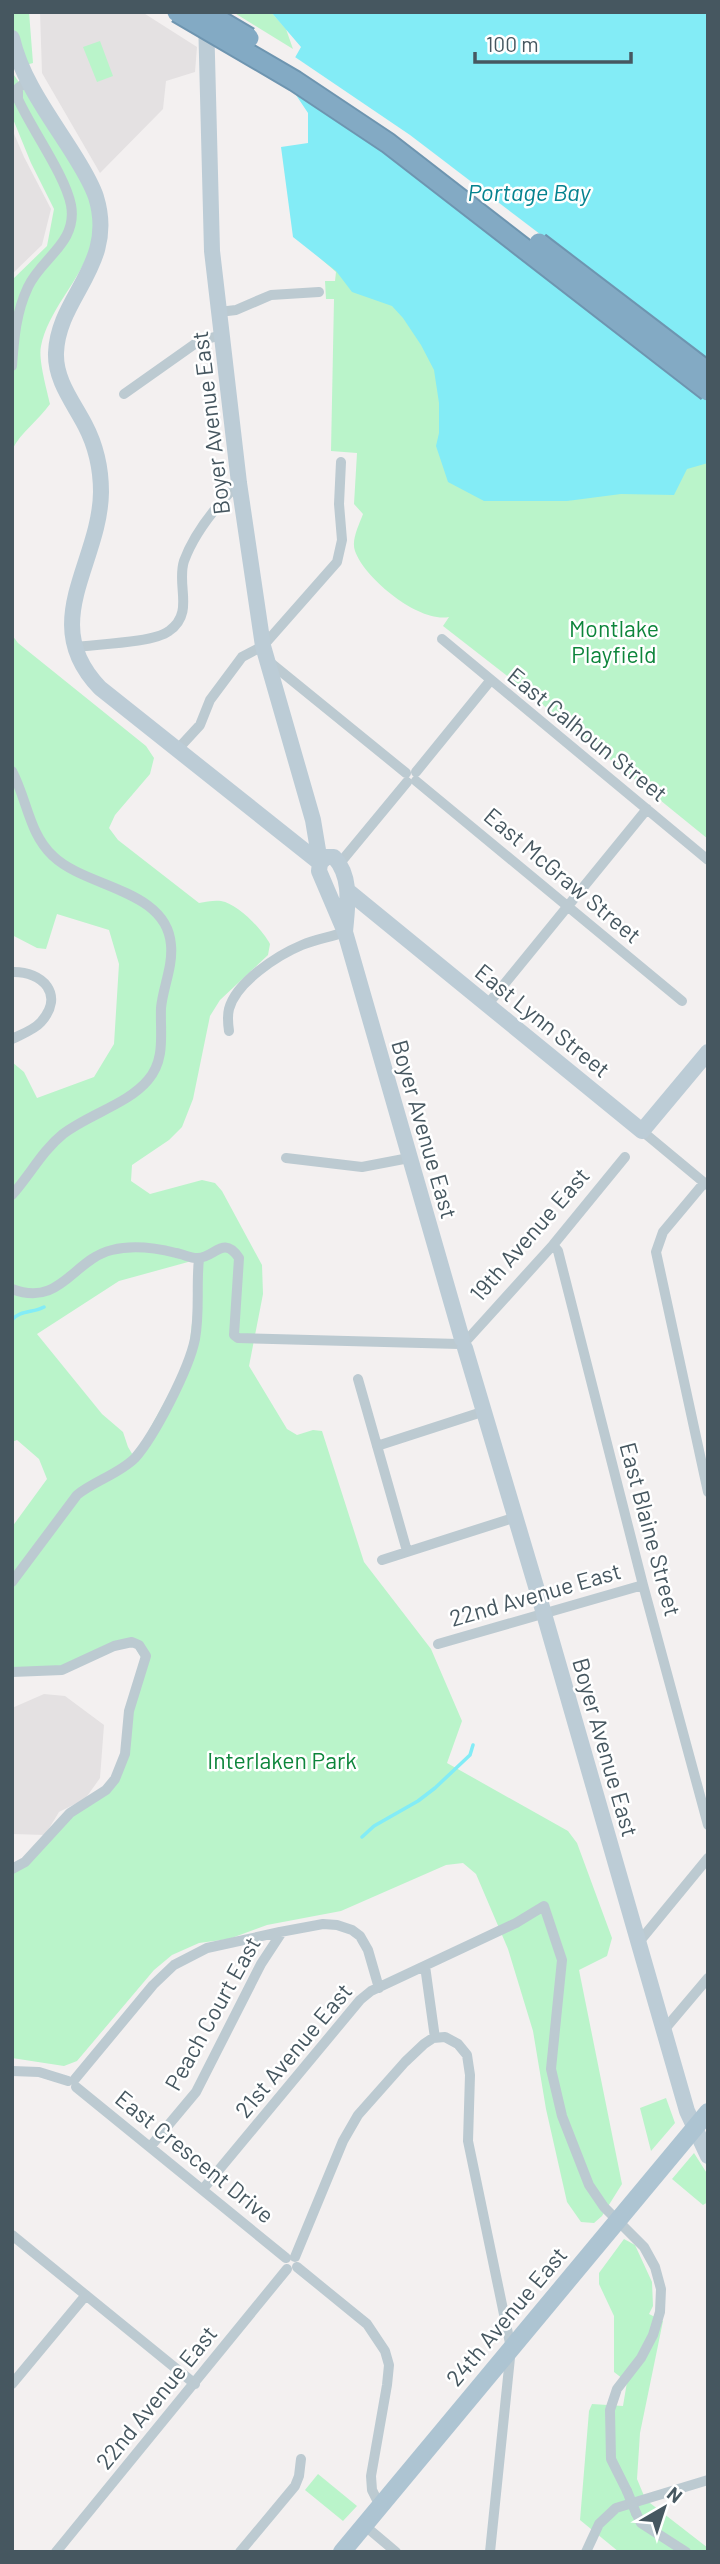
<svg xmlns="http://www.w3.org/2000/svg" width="720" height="2564" font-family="Barlow,sans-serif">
<rect width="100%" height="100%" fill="#f3f0f0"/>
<path fill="#e4e1e2" d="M40 12H142L197 47 195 72 166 81 163 109 100 173 42 73Z
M12 129 24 157 51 209 42 245 12 274Z
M44 1694 65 1696 104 1725 100 1778 85 1799 59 1812 45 1835 12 1834V1708Z"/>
<path fill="#baf4ca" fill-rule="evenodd" d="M12 12H29L33 63 12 69Z
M233 12H271L286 29 293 49Z
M100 41 113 76 97 82 83 47Z
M12 72C32 102 93 183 95 215 99 266 51 299 41 346 38 359 47 390 50 404 38 421 21 432 12 450V280L47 246 54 209 31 163 13 119Z
M305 245 708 400V839L506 675 443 626 449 617C419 623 365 579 355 551 351 540 359 525 363 514L354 504 357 453 331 451 334 299H326L325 281H335L336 272Z
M12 635 18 643 146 746 154 758 150 774 115 815 109 828 118 840 199 903C206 902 214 900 221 901 238 904 262 929 270 944L268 955 220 1000 210 1016 193 1099 182 1127 169 1140 132 1165 131 1181 150 1194 202 1180 215 1183 222 1191 262 1265 263 1294 249 1366 287 1429 297 1435 313 1430 322 1431 364 1562 431 1649 462 1721 447 1763 568 1831 577 1843 612 1938 607 1956 579 1970 622 2184 602 2216 594 2223 581 2222 567 2202 546 2109 533 2031 508 1949 476 1874 463 1863 446 1865 341 1911 267 1925 229 1939 199 1943 172 1955 154 1970 77 2061 64 2066 12 2058V1869L61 1821 115 1779 145 1664 132 1642 72 1666 12 1672V1527L47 1479 39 1459 17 1440 12 1442V1062L24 1072 37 1098 94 1077 114 1044 119 964 109 930 57 914 46 949 37 948 12 935ZM199 1259 188 1360 134 1457 128 1447 123 1432 102 1414 37 1334 119 1281Z
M666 2098 675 2123 651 2151 640 2108Z
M694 2153 708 2175V2202L703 2205 672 2179Z
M624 2239 635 2245 652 2282 653 2306 649 2314 663 2321 640 2433 637 2479 647 2503H650L708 2548V2552H619L580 2520 589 2411 592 2404 623 2406 627 2382 614 2372V2316L599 2284V2273Z
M318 2474 357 2506 343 2521 305 2490Z"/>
<path fill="#83ecf6" d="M271 12H708V463L687 469 674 495 621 494 567 501H484L448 482 436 446 439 433V403L434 370 421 345 403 318 392 306 352 292 336 271 293 237 281 147 308 143V113L284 77 301 47Z"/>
<path fill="#f3f0f0" d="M292 55 410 135 708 362 402 165 359 135 281 76Z"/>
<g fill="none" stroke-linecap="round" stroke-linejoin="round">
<path stroke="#83ecf6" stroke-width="3.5" d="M12 1320C20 1310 33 1313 44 1307
M362 1837 374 1826 418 1801 435 1788 470 1755 473 1745"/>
<path stroke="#bccad1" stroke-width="10" d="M219 312 236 310 271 295 319 292
M12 366C14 339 16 312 28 287 41 258 78 243 71 205 65 175 32 130 18 99V88L29 80
M124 394 199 341 222 335
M442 639 708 860
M75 647C97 644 153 643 169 631 195 613 176 585 184 561 195 531 217 505 239 483
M267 660 406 773
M177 750 200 725 210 700 242 657 263 646 337 562 342 540 339 504 341 462
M12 771C27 799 29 834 53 856 86 888 167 889 171 945 173 967 163 987 161 1008 160 1033 166 1059 148 1080 128 1104 89 1114 63 1134 42 1151 30 1175 12 1195
M416 772 490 681
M416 781 682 1001
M340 863 407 782
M12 972C43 971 65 995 41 1022 34 1030 22 1034 12 1039
M488 1004 647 809
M229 1031C228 1024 227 1017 229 1009 236 982 278 955 302 945 316 939 331 937 345 932
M642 1131 707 1185
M286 1158 362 1167 409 1158
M704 1183 663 1232 656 1252 708 1492
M553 1245 558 1251 643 1585 708 1825
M12 1289C61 1308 73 1259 112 1250 132 1245 156 1248 176 1253 183 1254 190 1258 197 1258 214 1259 223 1234 239 1258L234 1335 238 1338 459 1344
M467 1340 553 1245 625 1157
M358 1379 407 1551
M377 1446 485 1411
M382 1560 516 1517
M12 1582 77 1495C94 1481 119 1474 135 1458 155 1435 189 1369 195 1339 200 1312 196 1285 199 1259
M438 1644 643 1585
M12 1672 62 1670 114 1646 132 1642 139 1645 146 1656 129 1711 125 1754 115 1779 106 1790 70 1813 25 1862 12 1869
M639 1942 708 1858
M425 1966 435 2038
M664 2030 708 1978
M12 2071 39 2072 68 2081
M75 2079 153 1985 174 1965 207 1948 280 1932 323 1924 337 1925 352 1930 360 1936 368 1950 379 1988
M76 2087 286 2258
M150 2147 196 2092 261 1964 282 1932
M203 2189 360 2000 371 1991 516 1923 544 1906 562 1960 551 2069 562 2116 589 2185 604 2207 644 2247 655 2267 661 2289 660 2312 653 2335 641 2358 617 2389 610 2410 611 2459 627 2491
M12 2235 195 2384
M295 2257 343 2141 358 2115 405 2062 424 2044 433 2038 445 2037 458 2044 467 2055 470 2075 468 2141 511 2348 490 2552
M297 2267 367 2324 385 2351 389 2365 387 2385 371 2476 372 2490 380 2506
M12 2384 86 2295
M636 2513 641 2523 686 2552
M364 2525 396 2552
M56 2552 287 2269
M240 2552 295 2486 299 2476 301 2459
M586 2552 599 2524 616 2508 708 2480"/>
<path stroke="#bcccd6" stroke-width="16" d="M206 18 212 251 239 483 263 646 313 820 320 862
M12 38C22 81 51 118 74 155 82 168 91 182 96 197 117 265 58 296 56 353 55 380 73 402 85 425 96 446 101 469 101 492 100 564 37 623 100 688L320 863
M348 891 642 1131 708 1052
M345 932C347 907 353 878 334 857H326L320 863 319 871 345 932 462 1339
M465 1348 540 1600 687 2111 708 2156"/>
<path stroke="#adc4d2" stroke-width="18" d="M342 2552 708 2112"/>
<defs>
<path id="highway-bridge" d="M177 12 295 81 388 143 708 391
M205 12 249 38
M539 243 708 372"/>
</defs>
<use href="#highway-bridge" stroke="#6e95b0" stroke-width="23" stroke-linecap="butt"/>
<path stroke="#bccad1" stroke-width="10" d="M627 2491 636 2513"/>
<use href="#highway-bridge" stroke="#83aac4" stroke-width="19"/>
</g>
<g text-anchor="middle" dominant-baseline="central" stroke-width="5" stroke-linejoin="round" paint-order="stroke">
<g font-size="23" fill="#465760" stroke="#fff">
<text transform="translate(210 423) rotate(-97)">Boyer Avenue East</text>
<text transform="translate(588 734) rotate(39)">East Calhoun Street</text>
<text transform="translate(563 875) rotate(40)">East McGraw Street</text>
<text transform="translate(543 1020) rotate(39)">East Lynn Street</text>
<text transform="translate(425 1129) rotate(74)">Boyer Avenue East</text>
<text transform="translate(529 1234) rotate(-49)">19th Avenue East</text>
<text transform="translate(651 1529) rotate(75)">East Blaine Street</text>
<text transform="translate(535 1594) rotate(-16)">22nd Avenue East</text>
<text transform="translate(606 1747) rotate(74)">Boyer Avenue East</text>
<text transform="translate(212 2013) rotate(-61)">Peach Court East</text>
<text transform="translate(293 2050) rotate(-50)">21st Avenue East</text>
<text transform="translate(195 2156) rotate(39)">East Crescent Drive</text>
<text transform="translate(506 2316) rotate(-50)">24th Avenue East</text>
<text transform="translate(156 2397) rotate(-51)">22nd Avenue East</text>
</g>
<g font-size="23" fill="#0d853b" stroke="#fff">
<text x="614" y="628">Montlake<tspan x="614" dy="26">Playfield</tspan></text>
<text x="282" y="1760">Interlaken Park</text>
</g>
<g font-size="24" font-style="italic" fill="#04828f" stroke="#fff">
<text x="529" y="191">Portage Bay</text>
</g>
</g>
<rect width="720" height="2564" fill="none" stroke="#465760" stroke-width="28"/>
<g transform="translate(664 2508) rotate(39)" stroke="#ffffff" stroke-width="5" paint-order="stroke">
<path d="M0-5L12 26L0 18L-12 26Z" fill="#465760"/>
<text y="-10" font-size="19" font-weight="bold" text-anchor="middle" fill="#465760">N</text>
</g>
<path d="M475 52v10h156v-10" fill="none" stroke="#465760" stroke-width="3.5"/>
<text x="486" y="52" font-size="21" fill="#465760" stroke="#ffffff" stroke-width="5" paint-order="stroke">100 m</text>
</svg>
